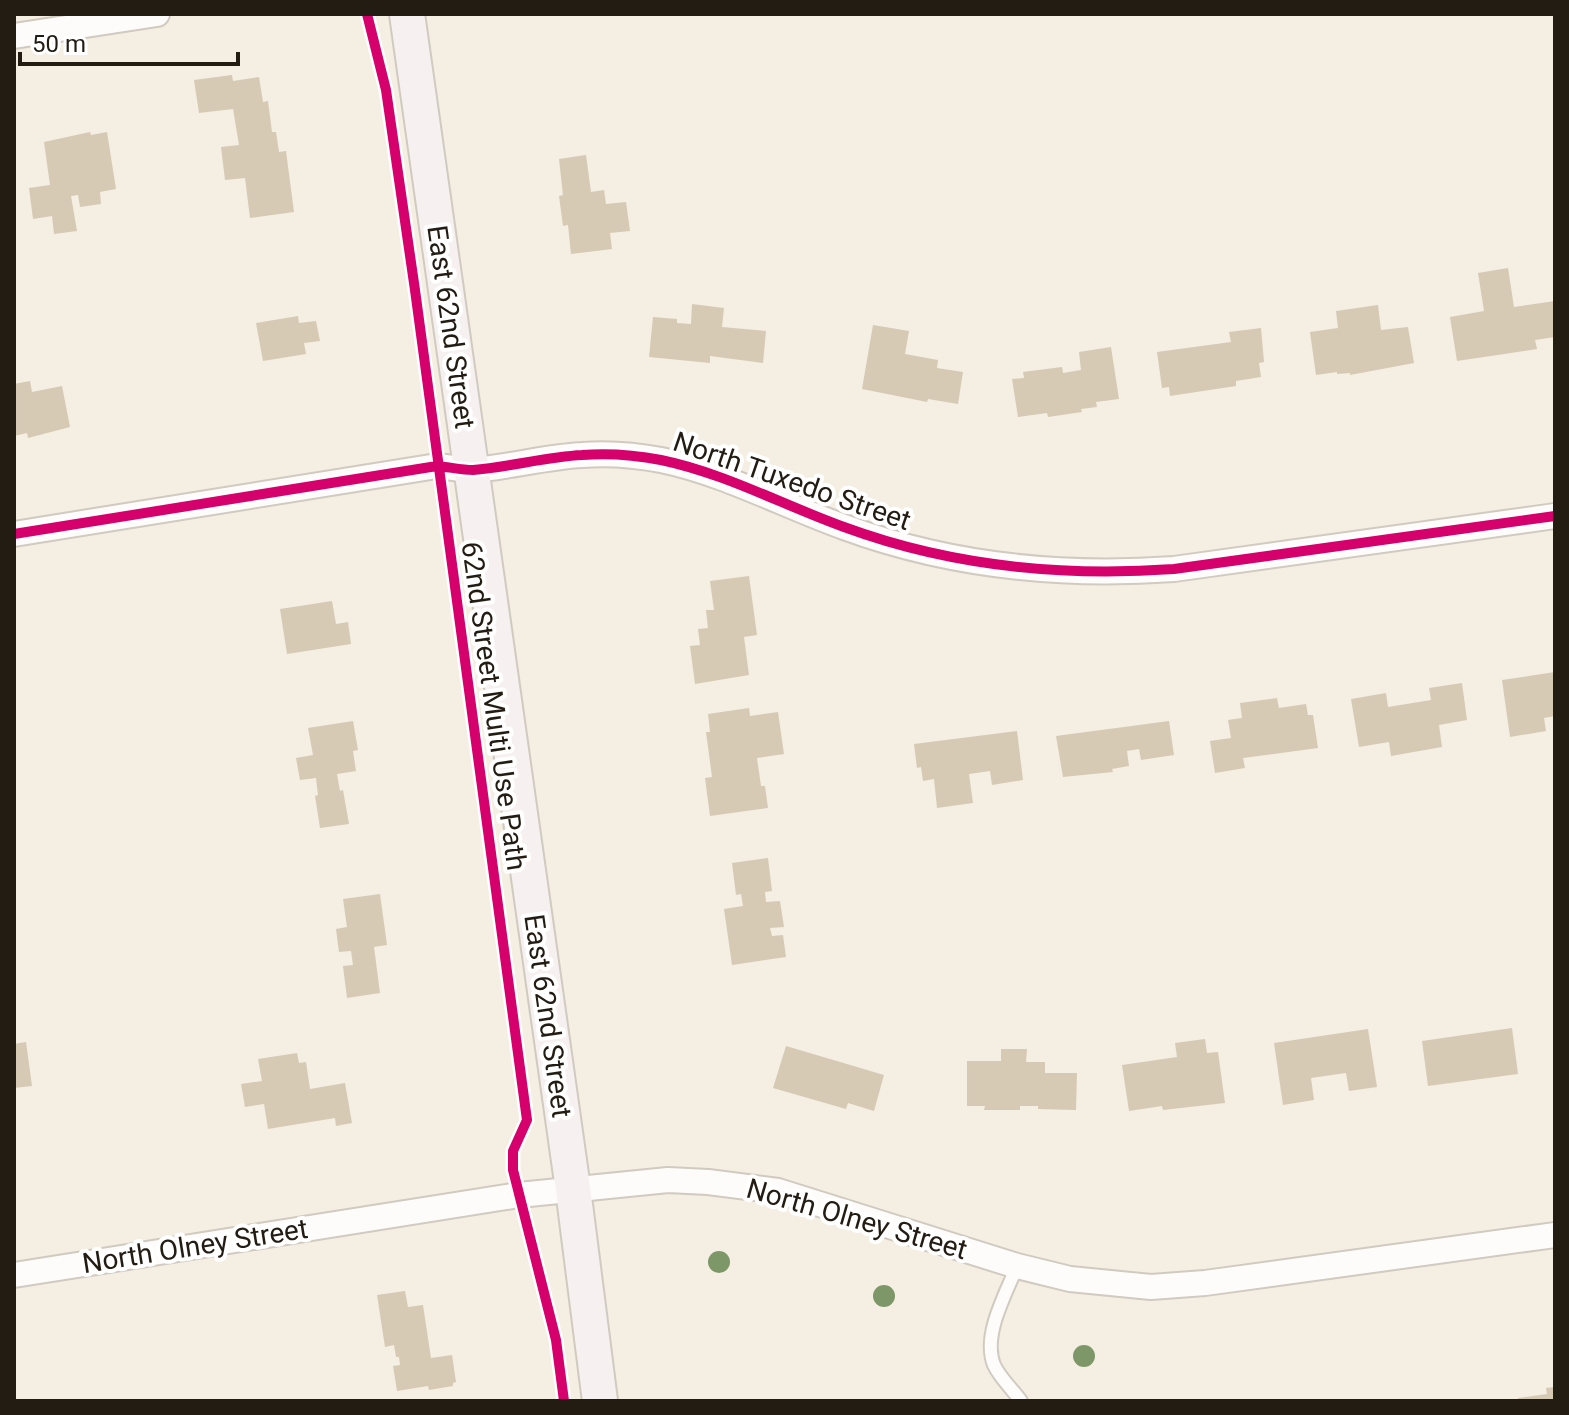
<svg xmlns="http://www.w3.org/2000/svg" width="1569" height="1415" font-family="Roboto,sans-serif">
<rect width="100%" height="100%" fill="#f5eee2"/>
<path fill="#d6cab4" d="M232 75 233 81 259 77 263 102 268 101 272 132H276L279 152 286 151 294 212 250 218 245 178 225 180 221 147 239 145 233 109 199 113 194 80Z
M90 132 91 135 107 132 116 189 100 192 101 204 80 207 78 195 71 196 77 231 54 234 52 216 33 219 29 188 50 185 44 142Z
M586 155 591 192 604 190 606 204 626 202 630 231 610 233 612 249 571 254 568 225 563 226 559 196 563 195 559 159Z
M1508 268 1514 307 1555 301V337L1535 340 1537 349 1457 361 1450 317 1484 311 1478 273Z
M692 304 724 308 722 327 766 331 763 363 710 356V363L649 357 653 317 677 319V323L691 324Z
M1378 305 1381 330 1408 327 1414 363 1350 375V373L1337 374V372L1316 375 1310 332 1338 328 1336 311Z
M298 316 299 323 316 321 320 341 304 343 306 354 263 361 256 323Z
M873 325 909 331 905 354 938 360 937 368 963 372 958 404 928 399 927 402 862 389Z
M1261 328 1264 362 1259 363 1261 377 1236 381V386L1170 396 1169 387 1162 388 1157 352 1231 342 1229 332Z
M1111 347 1119 399 1096 402 1097 407 1081 409 1082 412 1048 417 1047 413 1018 417 1012 379 1024 378 1023 372 1062 367 1063 373 1081 370 1079 352Z
M30 381 32 392 62 386 70 427 28 438 27 433 14 436V384Z
M749 576 757 635 744 637 749 675 695 684 690 646 700 645 698 629 708 628 706 610H714L710 581Z
M332 601 336 624 348 622 351 644 287 654 280 609Z
M1555 672V716L1544 718 1546 731 1510 737 1502 680Z
M1462 683 1467 720 1439 725 1442 747 1391 756 1389 742 1359 747 1351 699 1386 693 1388 707 1431 700 1429 688Z
M1277 698 1279 708 1306 704 1308 715H1313L1318 748 1243 758 1245 768 1215 773 1210 741 1231 738 1228 720 1242 718 1240 703Z
M749 708 750 716 778 712 784 754 757 758 761 786H765L768 808 710 816 705 778 712 777 706 732H710L708 714Z
M353 721 358 750 353 751 356 771 337 774 340 791 343 790 349 824 320 828 315 796 318 795 316 778 300 780 296 758 313 755 308 728Z
M1169 721 1174 755 1141 760 1139 749 1127 751 1129 766 1112 769 1113 772 1063 777 1056 736Z
M1017 731 1023 780 992 785 990 771 969 774 973 803 937 808 934 779 923 781 921 767 917 768 914 744Z
M768 858 772 891 765 892 766 902 780 901 784 927 770 928 772 936 783 935 786 957 732 965 724 909 743 906 741 894 736 895 732 863Z
M380 894 387 945 374 947 380 993 347 998 343 966 353 965 351 951 339 952 336 929 347 927 343 899Z
M1512 1028 1518 1074 1428 1086 1422 1041Z
M1368 1029 1377 1087 1349 1091 1346 1073 1311 1078 1314 1100 1283 1105 1274 1043Z
M1205 1039 1207 1053 1218 1052 1225 1103 1163 1110 1162 1106 1129 1111 1122 1065 1177 1057 1175 1043Z
M26 1042 32 1086 14 1088V1044Z
M786 1046 884 1075 874 1111 848 1103 846 1109 773 1088Z
M1001 1049H1027L1026 1062H1045V1073H1077L1076 1110 1038 1109V1106H1020V1110H984L985 1106H967V1061H1001Z
M297 1053 299 1063 306 1062 310 1089 345 1083 352 1123 336 1126 335 1118 268 1129 264 1104 245 1107 241 1084 262 1081 258 1059Z
M405 1291 408 1307 423 1305 431 1358 452 1355 456 1382 453 1383V1386L429 1390 428 1386 397 1391 393 1366 400 1365 399 1357H396L394 1345 385 1347 377 1295Z
M1555 1387V1401H1519L1518 1398 1547 1394 1546 1388Z"/>
<g fill="none" stroke-linecap="round" stroke-linejoin="round">
<defs>
<path id="lane" d="M1017 1266C1006 1294 982 1335 994 1365 1000 1378 1013 1390 1021 1401"/>
<path id="street" d="M14 36 157 14
M14 534 437 466C449 467 462 470 473 470 510 467 545 457 582 455 608 453 635 455 661 460 724 473 783 505 844 527 950 566 1062 577 1174 569L1555 516
M14 1275 519 1195 668 1180 708 1182 778 1191 1017 1266 1070 1279 1151 1287 1205 1283 1555 1235"/>
<path id="secondary" d="M407 14 573 1189 600 1401"/>
</defs>
<use href="#lane" stroke="#d0cac0" stroke-width="16"/>
<use href="#street" stroke="#d0cac0" stroke-width="28"/>
<use href="#secondary" stroke="#d0cac0" stroke-width="38"/>
<use href="#lane" stroke="#fefcfb" stroke-width="12"/>
<use href="#street" stroke="#fefcfb" stroke-width="24"/>
<use href="#secondary" stroke="#f6f1f0" stroke-width="34"/>
<defs>
<path id="cycleway" d="M367 14 386 90 415 290 527 1120 513 1151V1170L556 1340 564 1401
M14 534 437 466C449 467 462 470 473 470 510 467 545 457 582 455 608 453 635 455 661 460 724 473 783 505 844 527 950 566 1062 577 1174 569L1555 516"/>
</defs>
<use href="#cycleway" stroke="#fff" stroke-width="15"/>
<use href="#cycleway" stroke="#d6006c" stroke-width="10"/>
</g>
<g fill="#7e9768">
<circle cx="719" cy="1262" r="11"/>
<circle cx="884" cy="1296" r="11"/>
<circle cx="1084" cy="1356" r="11"/>
</g>
<g text-anchor="middle" dominant-baseline="central" stroke-width="8" stroke-linejoin="round" paint-order="stroke">
<g font-size="28" fill="#221c12" stroke="#fff">
<text transform="translate(451 327) rotate(82)">East 62nd Street</text>
<text transform="translate(792 481) rotate(19)">North Tuxedo Street</text>
<text transform="translate(494 706) rotate(82)">62nd Street Multi Use Path</text>
<text transform="translate(548 1016) rotate(82)">East 62nd Street</text>
<text transform="translate(857 1219) rotate(16)">North Olney Street</text>
<text transform="translate(195 1246) rotate(-9)">North Olney Street</text>
</g>
</g>
<rect width="1569" height="1415" fill="none" stroke="#221c12" stroke-width="32"/>
<path d="M20 52v12h218v-12" fill="none" stroke="#221c12" stroke-width="4"/>
<text x="32" y="52" font-size="24" fill="#221c12" stroke="#ffffff" stroke-width="6" paint-order="stroke">50 m</text>
</svg>
